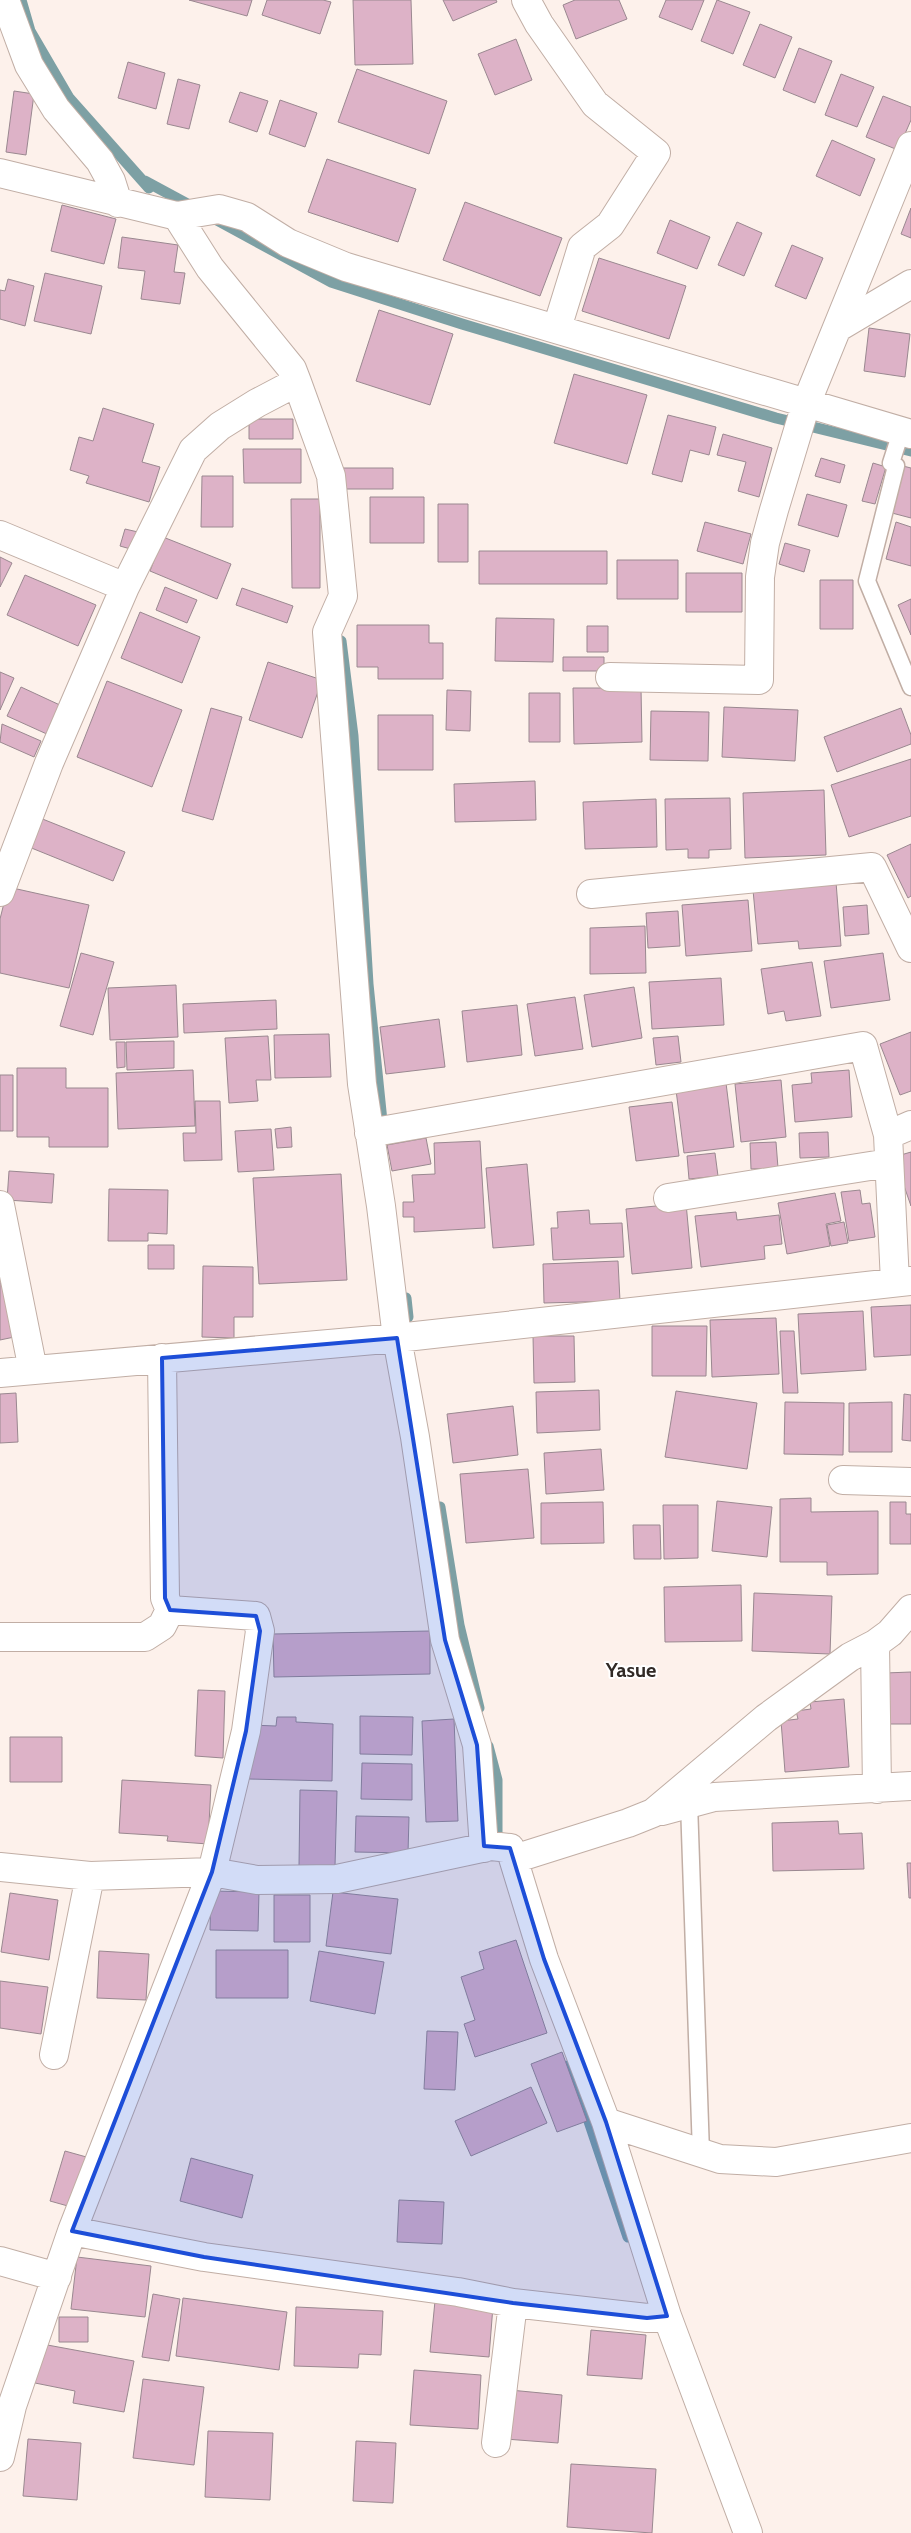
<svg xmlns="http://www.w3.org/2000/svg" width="911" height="2533" font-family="Cabin,sans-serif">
<rect width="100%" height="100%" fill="#fdf1eb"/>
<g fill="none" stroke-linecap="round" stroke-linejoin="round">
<path stroke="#7da0a4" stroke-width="11" d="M21 0 30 31 69 98 149 188
M145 181 195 208
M215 219 331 282 462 324 776 418 911 451
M341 641 353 736 368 984 383 1131
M406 1298 408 1317
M440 1507 459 1625 479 1708
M488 1746 497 1780V1846
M570 2065 628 2237"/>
</g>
<path fill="#ddb2c7" stroke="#9a8890" d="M189 0H252L247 16Z
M267 0H323L331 2 320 34 262 15Z
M353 0H411L413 64 355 65Z
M443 0H496L497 2 453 21Z
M575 0H619L627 19 576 39 563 5Z
M666 0H704L692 30 659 17Z
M717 0 750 12 733 54 701 41Z
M760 24 792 37 775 78 743 65Z
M516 39 532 80 495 95 478 54Z
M799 48 832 61 815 103 783 90Z
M128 62 165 73 156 109 118 98Z
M357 69 447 101 429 154 338 122Z
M841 74 874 87 857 127 825 115Z
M178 79 200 85 189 129 167 124Z
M14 91 34 94 26 155 6 152Z
M240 92 268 101 257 132 229 122Z
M883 96 911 107V120L898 150 866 137Z
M280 100 317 113 305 147 269 134Z
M832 140 875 159 860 196 816 176Z
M327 159 416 189 398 242 308 212Z
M465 202 562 238 540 296 443 260Z
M62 205 116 219 104 264 51 251Z
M911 208V238L901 234Z
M670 220 710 237 697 269 657 253Z
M737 222 762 233 744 276 718 265Z
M122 237 178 245 174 272 185 273 180 304 141 299 145 271 118 268Z
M792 245 823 258 806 299 775 286Z
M599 258 686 286 669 339 582 311Z
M45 273 102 286 91 334 34 321Z
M8 279 34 286 25 326 0 319V290L5 291Z
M379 310 453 334 430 405 356 381Z
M869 328 910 334 905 377 864 371Z
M574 374 647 395 627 464 554 443Z
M103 408 154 424 142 462 160 467 149 502 86 483 89 476 70 470 79 437 93 441Z
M668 415 716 427 709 455 690 450 682 482 652 474Z
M249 419H293V439H249Z
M723 434 772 448 759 497 738 491 746 462 717 455Z
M243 449H301V483H244Z
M821 458 845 465 840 483 815 476Z
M873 463 886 467 875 504 862 501Z
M903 466 911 468V518L892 513Z
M342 468H393V489H342Z
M202 476H233V527H201Z
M807 494 847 505 838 537 798 525Z
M370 497H424V543H370Z
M291 499H320V588H292Z
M438 504H468V562H438Z
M705 522 751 534 743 564 697 551Z
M896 522 911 527V566L886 559Z
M125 529 138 532 134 550 120 546Z
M163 537 231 564 217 599 150 571Z
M785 543 810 550 804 572 779 564Z
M479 551H607V584H479Z
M0 557 12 563 0 587Z
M617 560H678V599H617Z
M686 573H742V612H686Z
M25 575 96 605 78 646 7 615Z
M820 580H853V629H820Z
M165 587 197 600 187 623 156 610Z
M242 588 293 606 287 623 236 605Z
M911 599V635L898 605Z
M140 612 200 637 182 683 121 658Z
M496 618 554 619 553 662 495 661Z
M357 625H429V643H443V679H378V667H357Z
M587 626H608V652H587Z
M563 657H604V671H563Z
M268 662 322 680 302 738 249 720Z
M0 672 14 678 0 710Z
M107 681 182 710 152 787 77 757Z
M21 687 62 706 49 735 7 716Z
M573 688H641L642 742 574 744Z
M447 690 471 691 470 731 446 730Z
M529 693H560V742H529Z
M724 707 798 710 795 761 722 757Z
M211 708 242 717 213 820 182 811Z
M901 708 911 735V744L837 772 824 737Z
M651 711 709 712 708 761 650 760Z
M378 715H433V770H378Z
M2 724 41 741 34 757 0 742Z
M911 759V816L849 837 831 785Z
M535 781 536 820 455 822 454 784Z
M824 790 826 855 745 858 743 793Z
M730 798 731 849 709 850V858H688V849L666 850 665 799Z
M656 799 657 847 585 849 583 802Z
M40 818 125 852 113 881 29 847Z
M911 844V896L908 898 887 855Z
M836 882 841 946 799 949 798 941 758 944 753 890Z
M8 887 89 905 69 988 0 973V919Z
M748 900 752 951 686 956 682 905Z
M867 905 869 934 845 936 843 907Z
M678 911 680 946 648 948 646 913Z
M645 926 646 973 590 974V928Z
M81 953 114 962 93 1035 60 1026Z
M883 953 890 1000 831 1008 824 961Z
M812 962 821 1016 786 1021 784 1011 768 1014 761 969Z
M721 978 724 1025 652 1029 649 982Z
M176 985 178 1037 110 1040 108 988Z
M634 987 642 1038 592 1047 584 995Z
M575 997 583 1049 535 1056 527 1004Z
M276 1000 277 1029 184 1033 183 1004Z
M517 1005 522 1055 467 1062 462 1011Z
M439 1019 445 1067 386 1074 380 1027Z
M911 1032V1091L900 1095 880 1044Z
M329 1034 331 1077 275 1078 274 1035Z
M268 1036 271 1080H256L258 1101 229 1103 225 1038Z
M678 1036 681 1062 656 1065 653 1038Z
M174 1041V1068L127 1070 126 1042Z
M116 1042H125V1067L117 1068Z
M17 1068H66V1088H108V1147H49V1137H17Z
M193 1070 195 1126 118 1129 116 1073Z
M849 1070 852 1117 795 1122 792 1085 812 1083 811 1073Z
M0 1075H13V1131H0Z
M781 1080 786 1137 741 1142 735 1084Z
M726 1083 734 1147 684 1153 676 1090Z
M195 1101H220L222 1160 184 1161 183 1133H196Z
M672 1102 679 1156 636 1161 629 1107Z
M291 1127 292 1147 277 1148 275 1129Z
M271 1129 274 1170 238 1172 235 1131Z
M828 1132 829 1157 800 1158 799 1133Z
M426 1138 431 1164 392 1171 387 1145Z
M480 1141 485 1228 414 1232V1217H403V1202H414L412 1175 435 1174 434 1143Z
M776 1142 778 1168 751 1169 750 1143Z
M911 1152V1206L894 1157Z
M715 1153 718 1176 689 1179 687 1156Z
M527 1164 534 1245 493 1248 486 1168Z
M9 1171 54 1174 52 1203 7 1200Z
M341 1174 347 1280 259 1284 253 1178Z
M109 1189 168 1190 167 1234 148 1233V1241H108Z
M860 1190 862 1204 870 1203 875 1237 849 1241 841 1192Z
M835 1193 841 1221 826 1224 830 1246 787 1254 778 1203Z
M686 1203 692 1268 632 1274 626 1209Z
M589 1210 590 1224 622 1223 624 1257 553 1260 551 1228H558L557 1212Z
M736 1212 737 1220 779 1215 782 1244 764 1246 765 1259 701 1267 695 1216Z
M844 1222 848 1243 831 1246 827 1225Z
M148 1245H174V1269H148Z
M618 1261 620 1301 544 1303 543 1264Z
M203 1266 253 1267V1317H234V1338L202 1337Z
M8 1281 19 1336 0 1340V1283Z
M911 1305V1355L874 1357 871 1307Z
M863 1311 866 1370 801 1374 798 1314Z
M776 1318 779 1374 712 1377 710 1320Z
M652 1326H707L706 1376H652Z
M780 1331H794L798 1393H783Z
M533 1336H574L575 1382 534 1383Z
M599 1390 600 1430 537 1433 536 1392Z
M676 1391 757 1403 747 1469 665 1457Z
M16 1393 18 1442 0 1443V1394Z
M904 1394 911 1395V1441L902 1440Z
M785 1402 844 1403 843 1455 784 1454Z
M892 1402V1452H849V1403Z
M513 1406 518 1455 453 1463 447 1414Z
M601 1449 604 1490 546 1494 544 1453Z
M528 1469 534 1538 466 1543 460 1474Z
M811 1498V1512L878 1511V1574L827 1575V1562H780V1499Z
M717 1501 772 1507 767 1557 712 1551Z
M603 1502 604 1543 541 1544V1503Z
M890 1502H906V1514H911V1544H890Z
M663 1505H698V1558L664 1559Z
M633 1525H660L661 1559H634Z
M741 1585 742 1641 665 1642 664 1587Z
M754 1593 832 1596 830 1654 752 1651Z
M430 1631V1674L274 1677 273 1634Z
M911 1672V1724H887L885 1673Z
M198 1690 225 1691 223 1758 195 1756Z
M844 1699 849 1767 785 1772 781 1721 798 1719 796 1711 811 1709 810 1702Z
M360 1716 413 1717 412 1755 360 1754Z
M277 1717H296V1722L333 1724 332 1781 249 1779 250 1725 276 1726Z
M454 1719 458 1821 426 1822 422 1721Z
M10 1737H62V1782H10Z
M362 1763 412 1764V1800L361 1799Z
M122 1780 211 1785 208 1844 167 1841 168 1836 119 1833Z
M300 1790 337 1791 335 1866H299Z
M356 1816 409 1817 408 1853 355 1852Z
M838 1821 839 1834 862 1833 864 1869 773 1871 772 1823Z
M907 1863H911V1898H909Z
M211 1891 259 1892 258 1931 210 1930Z
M333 1892 398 1899 391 1954 326 1946Z
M10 1893 58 1900 49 1960 1 1952Z
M274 1895H310V1942H274Z
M516 1940 547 2033 475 2057 464 2024 475 2020 461 1977 484 1969 479 1952Z
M216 1950H288V1998H216Z
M99 1951 149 1954 146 2000 97 1998Z
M319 1951 384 1962 375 2014 310 2001Z
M0 1981 48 1987 41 2034 0 2028Z
M427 2031 458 2032 455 2090 424 2089Z
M562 2052 587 2121 557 2132 531 2064Z
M531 2087 547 2123 471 2156 455 2121Z
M65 2151 90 2158 75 2208 50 2201Z
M191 2158 253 2175 242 2218 180 2201Z
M399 2200 444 2202 442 2244 397 2242Z
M77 2257 151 2266 145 2317 71 2309Z
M153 2294 180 2299 169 2361 142 2357Z
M183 2298 287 2312 279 2370 176 2356Z
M435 2301 493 2306 489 2357 430 2352Z
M296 2307 383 2311 381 2355 359 2354 358 2368 294 2366Z
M59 2317H88V2342H59Z
M591 2330 646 2335 642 2379 587 2375Z
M42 2344 134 2361 124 2412 73 2403 75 2391 35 2383Z
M414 2370 481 2375 478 2429 410 2425Z
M143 2379 204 2387 194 2465 133 2458Z
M510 2390 562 2395 558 2443 505 2439Z
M208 2431 273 2433 270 2500 205 2497Z
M28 2439 81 2443 77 2500 23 2496Z
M356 2441 396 2443 393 2503 353 2501Z
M571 2464 656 2469 652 2533 567 2527Z"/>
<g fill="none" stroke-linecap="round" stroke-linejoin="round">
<defs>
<path id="service" d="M901 432 891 463 896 466 867 581 911 687
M689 1803 701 2153"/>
<path id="minor" d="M5 0 29 65 56 109 100 161 111 181 118 203
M526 0 539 24 595 104 656 153 610 225 582 247 557 328
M0 173 177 216 219 209 247 217 288 243 346 267 911 434
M177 216 210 268 292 369 297 382 331 476 343 596 327 632 362 1084 381 1206 397 1338 415 1437 445 1640 477 1745 484 1848
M837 328 911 284
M0 535 125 587
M610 677 759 680 760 577 765 543 774 510 806 404 911 146
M0 892 49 763 125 587 193 450 220 426 257 403 297 382
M591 894 872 867 911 948
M369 1133 863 1046 888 1135 895 1282
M888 1135 911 1125
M668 1198 889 1163
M0 1205 33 1370
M0 1373 397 1338 911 1281
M843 1480 911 1482
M0 1637H145L162 1626 170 1610
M875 1644 877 1789
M662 1811 714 1797 911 1786
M514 1859 628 1823 653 1813 766 1718 850 1657 875 1644 890 1633 911 1609
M0 1867 90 1876 212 1872 257 1880 337 1879 491 1846 510 1848 544 1959 606 2122 667 2316 748 2533
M54 2055 90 1876
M606 2122 720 2159 776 2162 911 2138
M72 2231 204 2257 458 2292 513 2303 647 2318 667 2316
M0 2261 57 2277
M496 2443 513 2303
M0 2457 12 2406 72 2231 212 1872 246 1731 260 1631 256 1616 170 1610 165 1598 162 1358"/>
</defs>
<use href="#service" stroke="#c1aea5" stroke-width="19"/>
<use href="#minor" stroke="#c1aea5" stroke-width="30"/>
<use href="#service" stroke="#fff" stroke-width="16"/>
<use href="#minor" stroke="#fff" stroke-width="28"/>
</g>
<path fill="#1d4ed8" fill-opacity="0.2" stroke="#1d4ed8" stroke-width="4" stroke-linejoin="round" d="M397 1338 445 1640 477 1745 484 1846 510 1848 544 1959 606 2122 667 2316 647 2318 513 2303 204 2257 72 2231 212 1872 246 1731 260 1631 256 1616 170 1610 165 1598 162 1358Z"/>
<g text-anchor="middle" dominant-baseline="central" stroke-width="4" stroke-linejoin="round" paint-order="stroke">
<g font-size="20" font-weight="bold" fill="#312a26" stroke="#fff">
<text x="631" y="1670">Yasue</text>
</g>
</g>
</svg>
